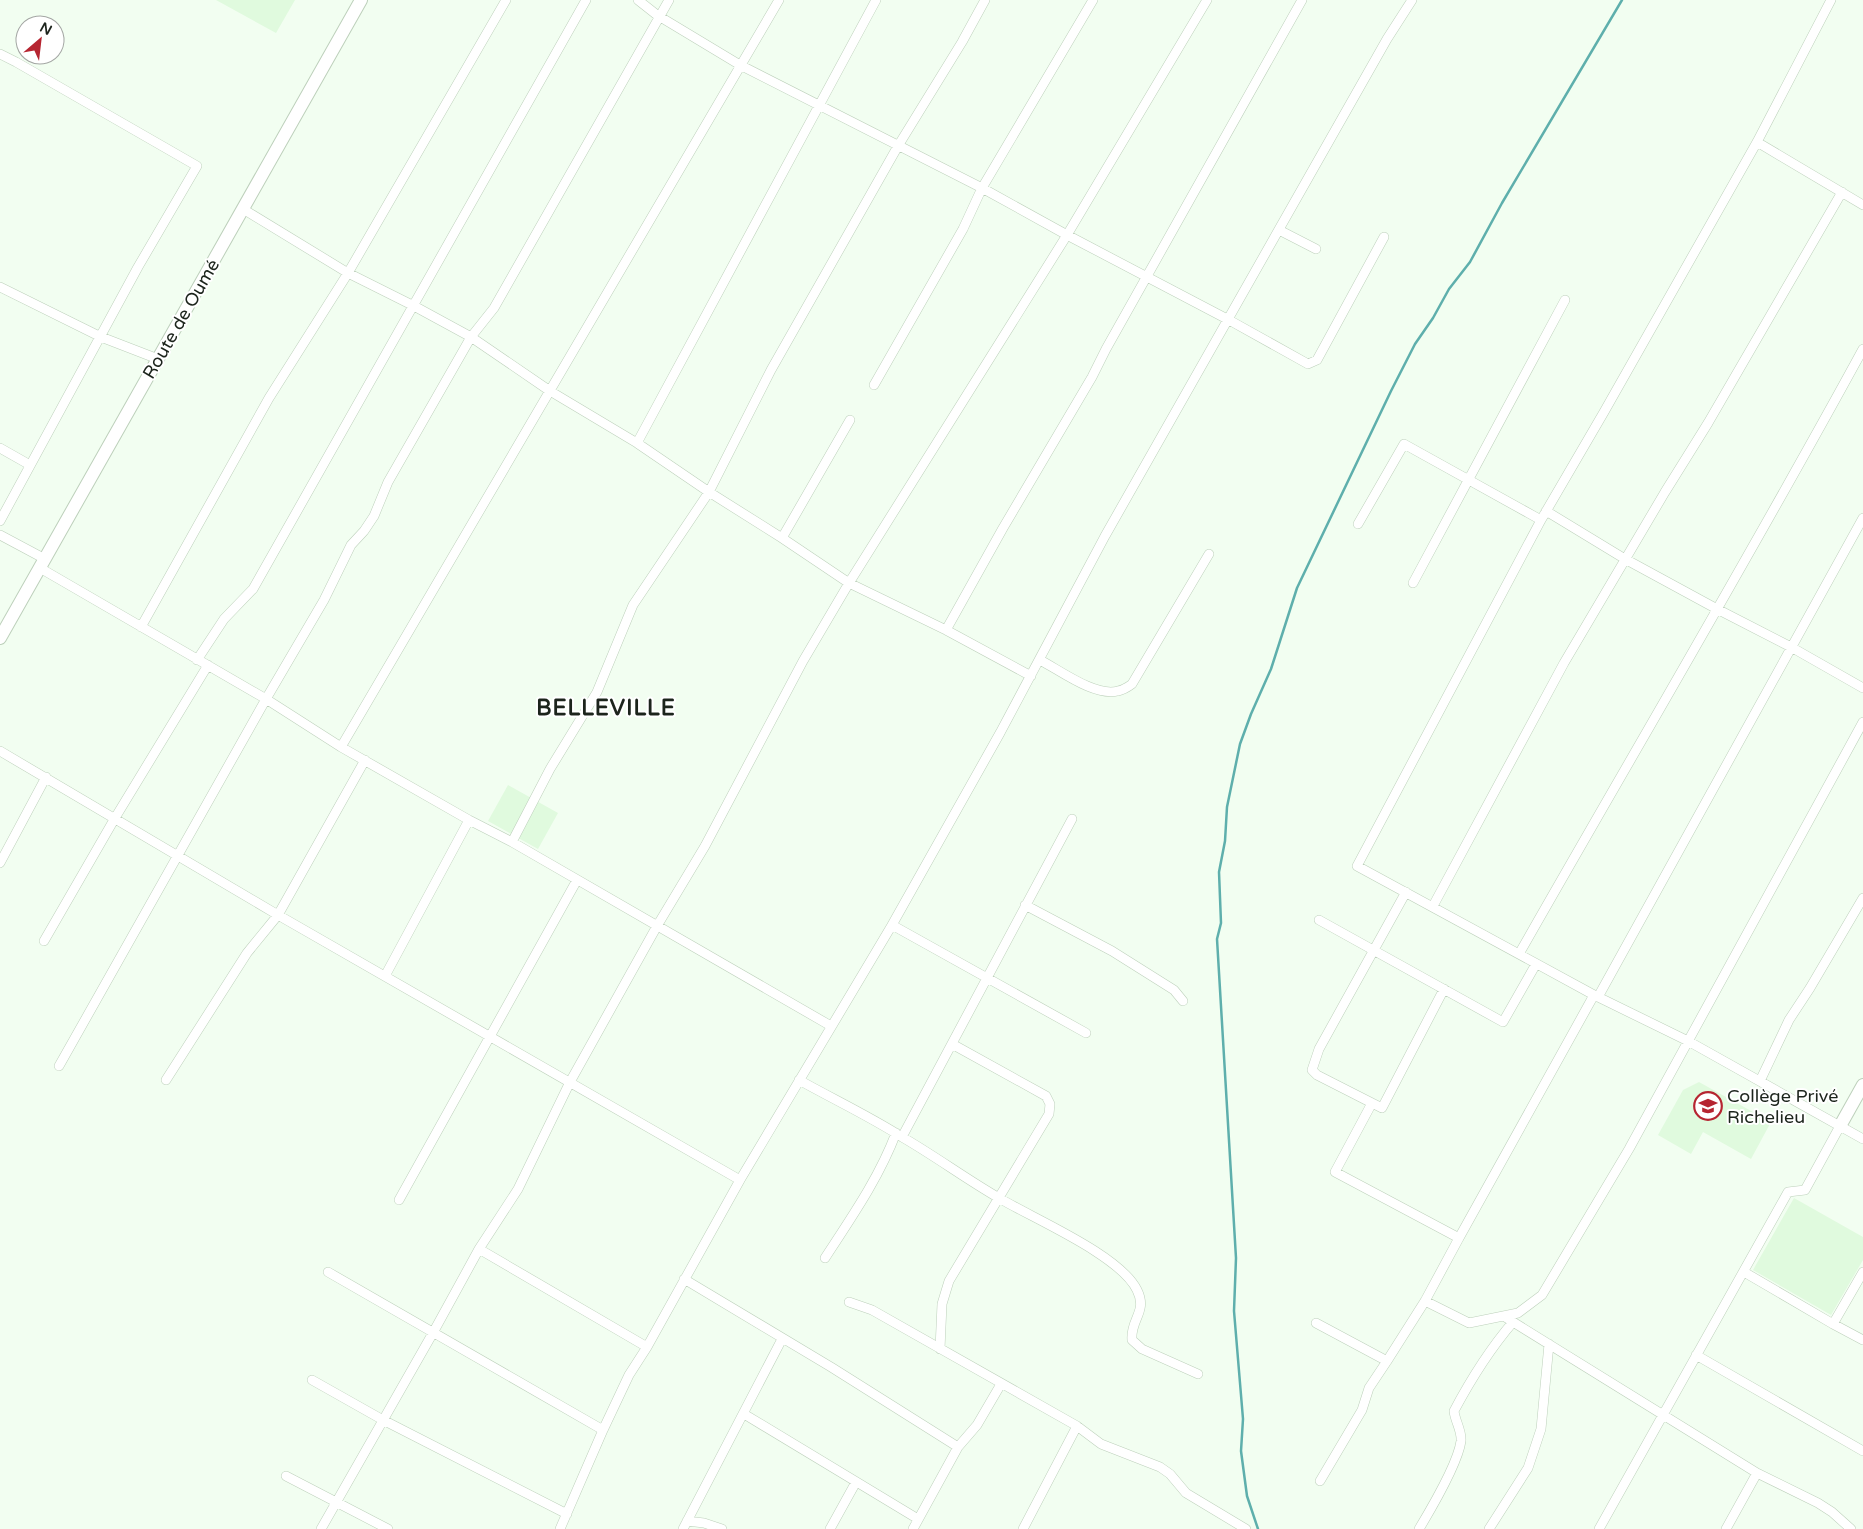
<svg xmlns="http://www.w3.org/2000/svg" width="1863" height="1529" font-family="'Varela Round',sans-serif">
<rect width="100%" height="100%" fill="#f2fef1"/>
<path fill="#e0fade" d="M216 0H295L276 33Z
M508 785 558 813 538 849 488 821Z
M1699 1082 1771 1122 1751 1159 1703 1132 1691 1154 1658 1135 1683 1090Z
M1794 1198 1863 1237V1260L1831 1315 1753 1270Z"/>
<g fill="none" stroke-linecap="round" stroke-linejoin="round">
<path stroke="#5eafac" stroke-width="2.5" d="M1258 1529 1247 1496 1241 1451 1243 1419 1234 1311 1236 1258 1217 939 1221 923 1219 872 1225 841 1227 807 1240 744 1251 714 1271 669 1297 588 1391 391 1415 344 1433 318 1449 289 1470 262 1502 203 1622 0"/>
<defs>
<path id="street" d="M638 0 657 15 740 65 982 188 1067 235 1229 320 1308 364 1317 360 1384 237
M1831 0 1757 142 1604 412 1541 520 1357 866 1594 995 1688 1041 1863 1139
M0 54 16 62 197 166 138 267 0 521
M1757 142 1863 205
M243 209 348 273 414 306 471 337 550 391 637 443 709 492 782 538 849 583 946 630 1031 676
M1279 230 1316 249
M0 287 101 337 158 359
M874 385 963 229 982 188 1093 0
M637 443 876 0
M0 448 30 465
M1546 511 1625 559 1717 609 1791 647 1863 688
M1358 524 1404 444 1541 520
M0 535 45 559
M782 538 850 420
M40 568 266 699 341 747 469 820 512 842 831 1026
M1413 583 1565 300
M141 627 269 398 348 273 506 0
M946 630 1003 528 1092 377 1106 349 1302 0
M197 660 224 619 253 589 586 0
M1040 660C1061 671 1095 697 1118 691 1123 690 1128 687 1132 684L1209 554
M341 747 779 0
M0 751 278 915 740 1180
M512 842 550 769 597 692 633 605 709 492 771 370 898 146 962 42 985 0
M0 863 46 777
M1025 905 1112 951 1174 990 1183 1001
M1433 906 1564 663 1665 492 1708 423 1842 192
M1319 920 1503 1022 1536 964
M892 925 1086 1033
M44 941 115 818 208 665
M1519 954C1634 752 1752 553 1863 349
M385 976 469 820
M1598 997 1863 518
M59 1066 266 699 324 600 351 545 364 531 374 516 388 482 471 337 494 308 669 0
M166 1080 247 953 278 915 365 760
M799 1080C833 1099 869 1116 902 1137 935 1156 966 1179 999 1198 1034 1219 1120 1255 1137 1290 1148 1312 1130 1319 1132 1340L1142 1349 1198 1374
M1760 1081 1789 1020 1810 988 1863 898
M1372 1103 1317 1075 1312 1070 1319 1049 1406 892
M902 1137 1072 819
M399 1200 577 880
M1459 1238 1594 995
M479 1249 647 1347
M825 1258C851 1218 879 1178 896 1133
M328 1272 603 1430
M1744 1272 1833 1324 1863 1272
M684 1279 831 1367 958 1447 913 1529
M1425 1301 1469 1323 1518 1313 1542 1295 1629 1149 1863 722
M849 1302 872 1310 1077 1426 1101 1444 1160 1467 1170 1474 1186 1493 1246 1529
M1505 1317 1757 1473 1818 1503 1832 1512 1851 1529
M1316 1323 1387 1361 1425 1301 1459 1238 1335 1172 1372 1103 1382 1108 1444 989
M1833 1324 1863 1340
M940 1349 942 1304 949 1281 1049 1114 1050 1104 1046 1096 952 1044
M1696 1355 1863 1451
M312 1380 383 1420 567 1514
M744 1414 918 1519
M958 1447 977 1425 1001 1384
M286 1476 388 1529
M1320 1481 1362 1410 1369 1388 1387 1361
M687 1521 704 1523 722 1529
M321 1529 434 1331 479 1249 518 1189 570 1082 657 926 705 846 803 661 849 583 1067 235 1207 0
M560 1529 603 1430 629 1375 647 1347 740 1180 892 925 1000 733 1105 536 1387 39 1412 0
M683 1529 782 1339
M830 1529 856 1482
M1023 1529 1077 1426
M1419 1529C1431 1509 1458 1463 1461 1441 1462 1431 1455 1421 1454 1411 1471 1379 1489 1350 1513 1322
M1489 1529 1528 1468 1541 1429 1549 1344
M1599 1529 1788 1192 1805 1190 1840 1126
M1726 1529 1757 1473"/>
<path id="secondary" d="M0 638 361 0
M1840 1126 1863 1085"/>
</defs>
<use href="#street" stroke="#bdd0bb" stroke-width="10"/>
<use href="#secondary" stroke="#bdd0bb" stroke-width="14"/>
<use href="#street" stroke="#fff" stroke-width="9"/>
<use href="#secondary" stroke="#fff" stroke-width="12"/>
</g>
<defs>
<symbol id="school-ring" viewBox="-11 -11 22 22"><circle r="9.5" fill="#fff" stroke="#b62531" stroke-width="1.5"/><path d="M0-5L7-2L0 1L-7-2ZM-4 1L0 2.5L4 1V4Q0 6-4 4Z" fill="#b62531"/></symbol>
</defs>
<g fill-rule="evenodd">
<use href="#school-ring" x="1692" y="1090" width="32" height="32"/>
</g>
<g text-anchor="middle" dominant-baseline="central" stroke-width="4" stroke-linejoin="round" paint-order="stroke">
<g font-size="18" fill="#1c241c" stroke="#fff">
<text transform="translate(181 319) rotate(-60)">Route de Oumé</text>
</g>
<g font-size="18" fill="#1c241c" stroke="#fff" text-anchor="start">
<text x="1727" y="1096">Collège Privé<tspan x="1727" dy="21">Richelieu</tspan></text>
</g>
<g font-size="22" font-weight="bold" letter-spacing="1" fill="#1c241c" stroke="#fff">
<text x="606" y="708">BELLEVILLE</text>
</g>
</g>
<g transform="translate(40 40) rotate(28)"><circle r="24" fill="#ffffff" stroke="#a4a7a4"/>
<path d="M0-4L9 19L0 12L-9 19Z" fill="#b62531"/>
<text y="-8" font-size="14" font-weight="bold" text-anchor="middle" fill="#1c241c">N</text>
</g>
</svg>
